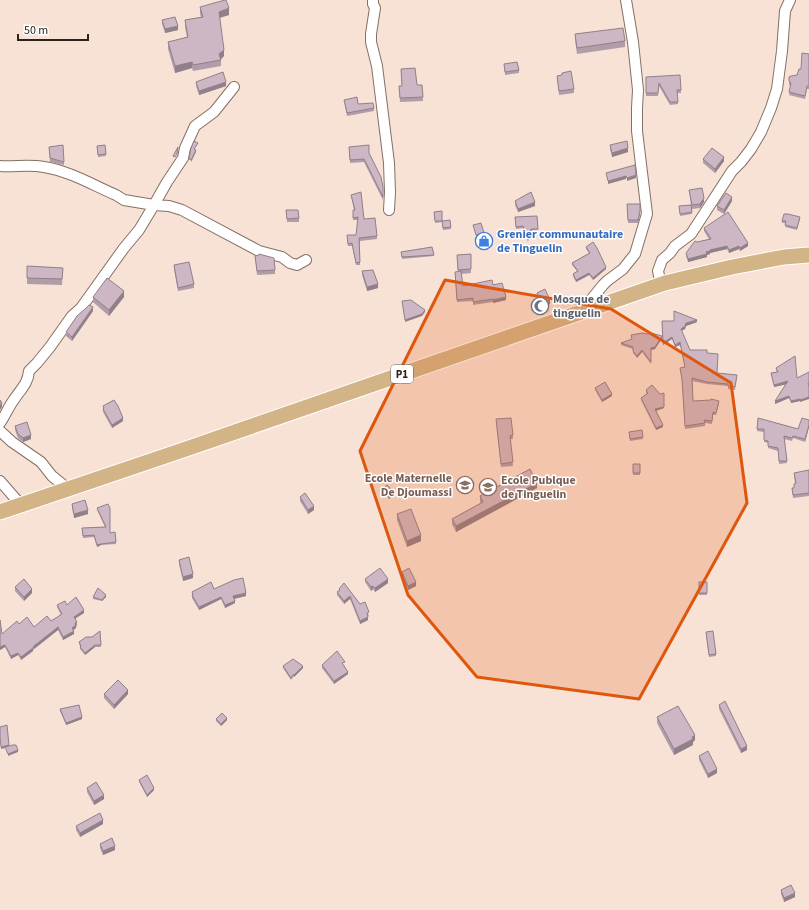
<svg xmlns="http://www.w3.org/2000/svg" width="809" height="910" font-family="'Source Sans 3',sans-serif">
<rect width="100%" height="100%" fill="#f8e1d5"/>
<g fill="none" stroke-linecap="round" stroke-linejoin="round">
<defs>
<path id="street" d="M373 0V4L375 8 371 34V42L377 66 389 163 390 192 389 210
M0 166C15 167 29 164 44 167 69 171 93 185 116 195L124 200 154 205 169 206 182 210 259 251 282 257 290 263 297 265 306 260
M661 285 658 271 662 260 670 253 675 246 691 234 732 171 741 162 751 149 761 132 771 108 777 89 782 51 785 11 790 0
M584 311 590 301 603 285 607 281 623 269 635 254 647 214 637 131V108L638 90 633 42 626 0
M0 423C5 416 8 408 13 401 20 390 28 384 29 371L37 363 50 347 72 316 81 308 124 248 139 230 154 205 167 182 183 158 185 148 195 126 214 112 234 87
M0 431 12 442 41 462 52 476 68 489
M0 481 21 505"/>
<path id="primary" d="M0 512 186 449 665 283 732 267 784 257 809 255"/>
</defs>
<use href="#street" stroke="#847065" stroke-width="12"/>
<use href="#primary" stroke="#fff" stroke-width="17"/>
<use href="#street" stroke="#fff" stroke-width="10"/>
<use href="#primary" stroke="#d3b487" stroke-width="15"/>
</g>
<path fill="#b09da9" d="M200 7 229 15 219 18 224 56 221 59V66L193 71 192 68 175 73 168 49V42L187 37 185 27V20L201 17 200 14Z
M162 20 178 30 165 33 162 24Z
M575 34 625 41V47L577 54 575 40Z
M809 54V89H807L805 99 789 95 790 86 789 84V77L797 75 801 69Z
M504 64 519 70V73L505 75Z
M401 69 417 85H422L423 101 400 102 399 86H402Z
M562 73 574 89V93L559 95 557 76 562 75Z
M646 77 681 90V93H677L678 104 670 105 659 86 658 96H646Z
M196 82 226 86 199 95 196 86Z
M344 100 374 108V111L347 116Z
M105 145 106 156 98 157 97 146Z
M610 145 628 152 612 157 610 149Z
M49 147 64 162V165L50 162Z
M349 149 369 153 383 187V200L364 162 350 163Z
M703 159 724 161 715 173 703 163Z
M689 190 704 202 700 208 692 209V214L680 216 679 206 691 205Z
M351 195 364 219 377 236V239L360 241V265H356L352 246H348L347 238 356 235 358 220H353V210H354Z
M515 201 535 206 518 212 515 205Z
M732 201 724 214 717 210V206Z
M627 204 640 213 638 223H628Z
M286 210 299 218V222H287Z
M434 212 442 221 451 227V229L443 230 442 222 435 223Z
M515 217 538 229V230L531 231 528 242 523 228 516 229Z
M800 219 797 230 785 227 786 223H782V221Z
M704 228 748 246 740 251 739 249 729 253 727 249 710 253V254L707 255V257L688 262 686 256V253L697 242 709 239 704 231Z
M586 247 606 269 593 280 589 275 576 282 573 276V274L577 271 572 265V263L589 253 586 249Z
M401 252 434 255V256L402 259Z
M471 254V273L461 274 463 286 493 285 506 300 493 303V302L473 305V301L457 302 455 272H458L457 255Z
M255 256 275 270V274L257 275Z
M174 265 194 284V288L178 291 174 269Z
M27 266 63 268 62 285 27 284Z
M362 271 378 288 367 291 362 275Z
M537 293 550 304 541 307 537 297Z
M93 297H124L109 316 93 302Z
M93 311 72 341 66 336V332Z
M662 321 697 322 686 326 685 329 681 331 690 350 707 353 717 373 737 375 735 390 728 389V386L707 384 692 381 693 401 719 404 716 415H713L712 424 705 423V426L685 429 682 381 680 370V368L685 367 680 345 675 347 672 339 663 345Z
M662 338 655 349 651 350V364L642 352 637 358 633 353V349L621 345V343Z
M776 368 797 378 808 385 800 402V401L791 403 789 398 775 404 786 384 774 387 771 373 777 372 776 370Z
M595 388 612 396 602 402 595 390Z
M646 390 664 408 656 411 663 427 656 430 641 400V398L647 394 646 392Z
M103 406 123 421 112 428 103 412Z
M758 418 798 429 809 420V427L805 442 793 438 792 441 784 439 787 463 779 464 778 451 768 448V443L764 442V432L757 431Z
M496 419 513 435V439H510L513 466 501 467Z
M15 426 31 439 23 442 18 438 15 430Z
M642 430 643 439 630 441 629 432Z
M633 464H640V475H633Z
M809 470V496L793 498 792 488H794V484H795L794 473Z
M537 488 456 532 452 524V519L481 503 480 502V496Z
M382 489 394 494 389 499 382 491Z
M300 497 314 510 308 514 300 501Z
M72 504 88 514 74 518 72 508Z
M97 508 110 533 115 532 116 544 101 545 97 547 94 537 83 538 82 528 105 527 97 510Z
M397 514 421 541 407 547 397 520Z
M179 560 193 578 183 581 179 564Z
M402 572 416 586 408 590 402 576Z
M365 579 388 583 375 592 373 589 371 591 365 582Z
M699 582H707V595H699Z
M15 587 32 593 24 601 15 591Z
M214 589 246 596 234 599 235 603 225 608 221 599 199 610 192 598V592Z
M339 589 360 604 369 615 368 616V620L360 624 350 599 344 604 337 595V592L339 591Z
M93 597H106L102 601 93 599Z
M57 605H67L84 613 75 619 77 625 76 626V628L73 630 74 634 63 640 58 630 34 649 33 651 21 660 18 655 11 659 5 647 0 650V620L2 634 19 624 34 627 51 621 61 615 57 607Z
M100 631 101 647H95L85 655 80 649V646L79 644V642L92 637Z
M706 634 716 654V656L709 657Z
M322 665H345L344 666 348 674 334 684 322 668Z
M283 666 303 668 294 677V676L291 680 283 668Z
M104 694H128L114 709 104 698Z
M719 705 747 750 741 753 719 709Z
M60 709 82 719 66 725 60 711Z
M657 717 695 740 693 742V745L674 755 657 723Z
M216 719 227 720 221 726 216 721Z
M699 756 717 773 708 778 699 760Z
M139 780 154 790 147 797 139 782Z
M87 788 104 799 94 805 87 792Z
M103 824 80 837 76 830V826Z
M100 844 115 850 103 855 100 848Z
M781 890 795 897 784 902 781 894Z"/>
<path fill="#908089" d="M229 8V15L219 18V12Z
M178 26V30L165 33V29Z
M224 50V56L219 61V54Z
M192 62V68L175 73V66Z
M226 82V86L199 95V91Z
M628 148V152L612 157V153Z
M196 150V152L191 162V160Z
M724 157V161L715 173V169Z
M636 175V178L627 181V178Z
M626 176V179L608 184V181Z
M732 197V201L724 214V210Z
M704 198V202L700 208V204Z
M535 202V206L518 212V209Z
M640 211V213L638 223V220Z
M484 233V235L476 237V235Z
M748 243V246L740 251V248Z
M727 246V249L710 253V254L707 255V257L688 262V259L706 252 710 250Z
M739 246V249L729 253V250Z
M606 267V269L593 280V278Z
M589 273V275L576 282V280Z
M378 284V288L367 291V287Z
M124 291V297L109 316V310Z
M506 297V300L493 303V300Z
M550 300V304L541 307V303Z
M93 307V311L72 341V337Z
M425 310V312L422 316 405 322V320Z
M697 320V322L686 326 685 329 681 331V329L686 323Z
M662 336V338L655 349 651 350V348Z
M672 337V339L663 345V343Z
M680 342V345L675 347V345Z
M642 350V352L637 358V356Z
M788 381V384L774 387V385Z
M612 394V396L602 402V400Z
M789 396V398L775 404V401Z
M809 397V399L800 402V400Z
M800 399V401L791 403V401Z
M2 403V407L0 410V406Z
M664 407V408L655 411V409Z
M123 418V421L112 428V425Z
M663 425V427L656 430V428Z
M809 425V427L805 442V439Z
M31 435V439L23 442V438Z
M537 483V488L456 532V526Z
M394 492V494L389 499V497Z
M314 506V510L308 514V510Z
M88 510V514L74 518V514Z
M421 535V541L407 547V541Z
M101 544V545L97 547V545Z
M193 574V578L183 581V577Z
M388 579V583L375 592V588Z
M416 582V586L408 590V586Z
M373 586V589L371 591V587Z
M32 589V593L24 601V597Z
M246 593V596L233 599V596Z
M106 595V597L102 601V600Z
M350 596V599L344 604V601Z
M221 597V599L199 610V607Z
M235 601V603L225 608V605Z
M84 610V613L74 619V617Z
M368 617V620L360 624V621Z
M77 622 76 628 72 631V628L75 623Z
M58 627V630L34 649V646Z
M74 631V634L63 640V637Z
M5 645V647L0 650V647Z
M95 645V647L85 655V653Z
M33 648V651L21 660V657Z
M18 653V655L11 659V656Z
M303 666V668L294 677V675Z
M348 672V674L334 684V681Z
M128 690V694L114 709V705Z
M82 717V719L66 725V723Z
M227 718V720L221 726V724Z
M695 735V740L693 742V745L674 755V749Z
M9 745V747L1 749V747Z
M747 746V750L741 753V749Z
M18 750V752L8 756V754Z
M717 769V773L708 778V774Z
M154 788V790L147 797V795Z
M104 795V799L94 805V801Z
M103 820V824L80 837V833Z
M115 846V850L103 855V851Z
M795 893V897L784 902V898Z"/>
<path fill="#cdb7c4" stroke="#908089" d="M225 0H226L229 8 219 12 224 50 219 54 221 60 193 65 192 62 175 66 168 42 188 37 185 20 203 17 200 7Z
M175 17 178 26 165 29 162 20Z
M623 28 625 41 577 48 575 34Z
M802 53 809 54V86H807L805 96 789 92 791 83 789 81V77L791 76 797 75 799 69H801Z
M517 62 519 70 505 72 504 64Z
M415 68 417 85H422L423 97 400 98 399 86H402L401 69Z
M571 71 574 89 559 91 557 76 562 75V73Z
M223 72 226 82 199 91 196 82Z
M680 75 681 90H677L678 102H670L659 83 658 93H646V77Z
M357 97 358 104 373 103 374 108 347 113 344 100Z
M194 141 198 143 194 149 196 150 191 160 189 159 191 148Z
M627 141 628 148 612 153 610 145Z
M63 145 64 162 50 158 49 147Z
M105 145 106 154 98 155 97 146Z
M369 145V153L381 177 383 187V197L364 159 350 160 349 147Z
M178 147 177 154 175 157 173 156Z
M712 148 724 157 715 169 703 159Z
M635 165 636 175 627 178 626 176 608 181 606 173Z
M702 188 704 198 700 204 692 205 689 190Z
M361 192 364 219 375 218 377 236 359 238 360 262 356 263 352 243 348 244 347 235H356L358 217 353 218V210H355L351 195Z
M531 192 535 202 518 209 515 201Z
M726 193 732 197 724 210 717 206Z
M627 204H640V211L638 220H628Z
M691 205 692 212 680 214 679 206Z
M286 210H298L299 218 287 219Z
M442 211V221H435L434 212Z
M728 212 748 243 740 248 739 246 729 250 727 246 710 250V251L706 252 707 254 688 259 686 253 695 241 697 242 711 239 704 228Z
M784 214H788L800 217 797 228 785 225 786 221H782Z
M537 216 538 229H531L528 240 523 226 516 227 515 217Z
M450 220 451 227 443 228 442 221Z
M481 223 484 233 476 235 473 225Z
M593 242 597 248 606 267 593 278 589 273 576 280 573 274 578 271 572 263 590 253 586 247Z
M432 247 434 255 402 257 401 252Z
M259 254 274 258 275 270 257 271 255 256 259 255Z
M471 254V269L458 270 457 255Z
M189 262 194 284 178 288 174 265Z
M27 266 63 268 62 279 27 278Z
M373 270 378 284 367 287 362 271Z
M461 271 463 286 492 280 493 285 502 283 506 297 493 300V299L473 302V298L457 300 455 272Z
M107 278 124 291 109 310 93 297Z
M545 289 550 300 541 303 537 293Z
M411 300 425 310 422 314 405 320 402 301Z
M89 305 93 307 72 337 66 332 77 316 85 309Z
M674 311 697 320 686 323 685 326 681 329 690 350H707V353L718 354 717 373 737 375 735 387 728 386V384L707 382 692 378 693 401 711 400V399L719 401 716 413 713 412 712 421 704 420 705 423 685 426 682 379 680 368 685 367 680 342 675 345 672 337 663 343 662 321H674Z
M642 333 647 334 651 333 662 336 655 347 651 348V362L642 350 637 356 633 351V347L621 343 632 339 631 335Z
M795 356 797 378 809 372V383H808L809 387V397L800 400V399L791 401 789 396 775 401 788 381 774 385 771 373 778 372 776 368Z
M605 382 612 394 602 400 595 388Z
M652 385 660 394 664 393V407L655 409 663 425 656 428 641 398 648 393 646 390Z
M0 400 2 403 0 406Z
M114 400 118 406 123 418 112 425 103 409 104 408 103 406Z
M511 418 513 435 510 436 513 462 501 464 496 419Z
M758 418 798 429 802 418 809 420V425L805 439 793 436 792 438 784 436 787 461H779L778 448 768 446V441L764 440V429H757Z
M27 422 31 435 23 438 18 434 15 426Z
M642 430 643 437 630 439 629 432Z
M633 464H640V473H633Z
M530 469 537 483 456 526 452 519 483 502 480 496Z
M809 470V493L793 495 792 488H794V484L796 483 794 473Z
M387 485 394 492 389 497 382 489Z
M305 493 314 506 308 510 300 497Z
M85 500 88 510 74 514 72 504Z
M108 504 110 508V533L115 532 116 542 101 544 97 545 94 535 83 536 82 528 106 527 97 508Z
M411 509 421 535 407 541 397 514Z
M189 557 193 574 183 577 179 560Z
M380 568 388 579 375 588 373 586 371 587 365 579Z
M409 568 416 582 408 586 402 572Z
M243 578 246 593 233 596 235 601 225 605 221 597 199 607 192 595H193L192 592 211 582 214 589 234 580Z
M24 579 32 589 24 597 15 587Z
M699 582H707V593H699Z
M344 583 360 604 365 602 369 612 367 613 368 617 360 621 350 596 344 601 337 592 340 590 339 589Z
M98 588 106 595 102 600 93 597Z
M76 597 84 610 74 617 77 622 75 623 76 625 72 628 74 631 63 637 58 627 34 646 33 648 21 657 18 653 11 656 5 645 0 647V620L2 634 17 621 19 624 27 617 34 627 47 616 51 621 62 614 57 605 65 601 67 605Z
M100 631 101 645H95L85 653 80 647 81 646 79 642 86 637H92Z
M713 631 716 654 709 655 706 632Z
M337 651 345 662 342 663 348 672 334 681 322 665Z
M293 659 303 666 294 675V674L291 678 283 666Z
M118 680 128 690 114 705 104 694Z
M725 701 747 746 741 749 719 705Z
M79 705 82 717 66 723 60 709Z
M678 706 695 735 692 737 693 739 674 749 657 717Z
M222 713 227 718 221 724 216 719Z
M7 725 9 745 1 747 0 737V727Z
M13 745H16L18 750 8 754 5 747Z
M708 751 717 769 708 774 699 756Z
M147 775 154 788 147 795 139 780Z
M96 782 104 795 94 801 87 788Z
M100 813 103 820 80 833 76 826Z
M112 838 115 846 103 851 100 844Z
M791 885 795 893 784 898 781 890Z"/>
<path fill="#df560d" fill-opacity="0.2" stroke="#df560d" stroke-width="3" stroke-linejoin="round" d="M445 280 611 309 731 383 747 503 639 699 477 677 408 595 360 451Z"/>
<defs>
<symbol id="shop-ring" viewBox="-11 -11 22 22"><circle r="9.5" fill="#fff" stroke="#3f7fe0" stroke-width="1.5"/><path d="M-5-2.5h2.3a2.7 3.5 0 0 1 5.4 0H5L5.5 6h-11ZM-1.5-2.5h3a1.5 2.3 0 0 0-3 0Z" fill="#3f7fe0"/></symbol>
<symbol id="mosque-ring" viewBox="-11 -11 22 22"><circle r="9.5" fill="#fff" stroke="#6b7280" stroke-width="1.5"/><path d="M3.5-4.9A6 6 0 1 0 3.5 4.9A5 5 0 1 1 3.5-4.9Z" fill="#6b7280"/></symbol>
<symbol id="school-ring" viewBox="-11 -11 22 22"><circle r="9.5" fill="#fff" stroke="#8d6e63" stroke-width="1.5"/><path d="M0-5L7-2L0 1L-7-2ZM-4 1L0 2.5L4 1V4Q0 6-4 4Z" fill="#8d6e63"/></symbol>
</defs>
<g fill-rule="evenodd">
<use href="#shop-ring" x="474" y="231" width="20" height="20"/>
<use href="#mosque-ring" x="530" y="296" width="20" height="20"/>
<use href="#school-ring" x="455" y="475" width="20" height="20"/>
<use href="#school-ring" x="478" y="477" width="20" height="20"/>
</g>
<g text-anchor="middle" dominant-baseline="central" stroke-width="3" stroke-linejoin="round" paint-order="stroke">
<rect fill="#fff" stroke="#6b6462" stroke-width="1" x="391" y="365" width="22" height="18" rx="3"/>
<g font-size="11" font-weight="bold" fill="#2b221e">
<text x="402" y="374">P1</text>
</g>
<g font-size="12" font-weight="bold" fill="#366cbe" stroke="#fff" text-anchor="start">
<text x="497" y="234">Grenier communautaire<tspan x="497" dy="14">de Tinguelin</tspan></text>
</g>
<g font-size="12" font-weight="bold" fill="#5b616d" stroke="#fff" text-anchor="start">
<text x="553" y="299">Mosque de<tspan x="553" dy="14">tinguelin</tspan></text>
</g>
<g font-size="12" font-weight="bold" fill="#785e54" stroke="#fff" text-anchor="end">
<text x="452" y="478">Ecole Maternelle<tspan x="452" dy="14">De Djoumassi</tspan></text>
<text x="501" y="480" text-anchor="start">Ecole Publque<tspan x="501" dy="14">de Tinguelin</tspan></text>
</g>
</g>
<path d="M18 34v6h70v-6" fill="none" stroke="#2b221e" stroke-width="2"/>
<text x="24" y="34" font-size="12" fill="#2b221e" stroke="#ffffff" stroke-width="3" paint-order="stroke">50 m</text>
</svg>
